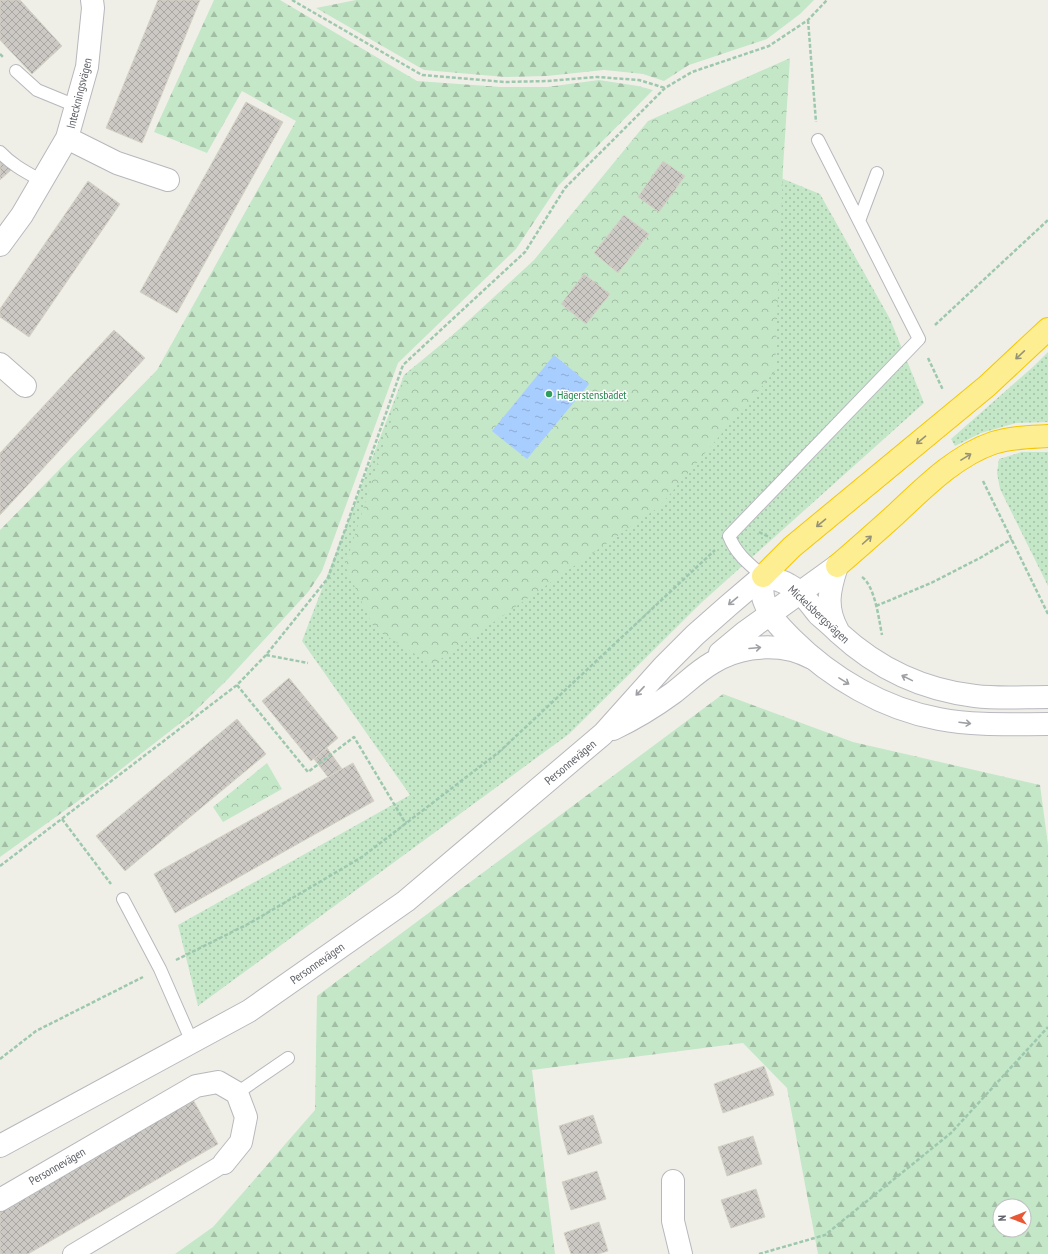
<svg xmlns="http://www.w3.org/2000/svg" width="1048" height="1254" font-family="'PT Sans Narrow',sans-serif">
<defs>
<pattern id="grass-dots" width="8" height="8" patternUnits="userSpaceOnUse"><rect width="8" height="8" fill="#c4e7c8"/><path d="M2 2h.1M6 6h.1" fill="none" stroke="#a2bfa6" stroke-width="1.8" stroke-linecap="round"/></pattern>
<pattern id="forest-firs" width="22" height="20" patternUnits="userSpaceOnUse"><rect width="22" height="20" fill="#c4e7c8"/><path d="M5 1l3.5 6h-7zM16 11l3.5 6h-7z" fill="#a2bfa6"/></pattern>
<pattern id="park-crowns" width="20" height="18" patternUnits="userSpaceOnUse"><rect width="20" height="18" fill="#c4e7c8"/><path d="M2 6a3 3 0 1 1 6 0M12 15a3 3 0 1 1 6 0" fill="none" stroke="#a2bfa6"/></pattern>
<pattern id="water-ripples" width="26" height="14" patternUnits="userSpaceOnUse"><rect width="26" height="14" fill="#a8ceff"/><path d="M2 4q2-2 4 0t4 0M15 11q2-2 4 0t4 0" fill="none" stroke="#8cabd2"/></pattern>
<pattern id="building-cross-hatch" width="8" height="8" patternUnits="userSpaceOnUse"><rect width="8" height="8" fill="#ccc9c4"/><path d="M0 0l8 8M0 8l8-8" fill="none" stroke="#a9a7a3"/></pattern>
</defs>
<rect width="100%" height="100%" fill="#f0efe7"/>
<path fill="url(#grass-dots)" d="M651 125 820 194 890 319 924 403 701 603 569 734 198 1006 178 925 410 795 302 641 404 375 534 268Z
M1048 352V422L1016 423 981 433 955 446 951 439 1034 366Z
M1022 452H1048V586L1000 489 997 473 999 459Z"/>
<path fill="url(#forest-firs)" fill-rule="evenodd" d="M214 0H280L417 81 501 87H547L599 80 638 86 653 90 558 186 516 249 398 363 322 571 309 591 228 679 192 714 106 781 0 857V530L157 370 296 121 242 91 207 153 154 132Z
M356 0H814L800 14 767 39 689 65 664 81 643 74 604 70 547 76 505 77 424 70 316 8Z
M723 694 853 742 1040 785 1048 845V1254H818L787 1088 743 1043 532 1070 555 1254H175L213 1227 315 1110 317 996ZM1000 1206H1024V1230H1000Z"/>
<path fill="url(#park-crowns)" d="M790 58 783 168 775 371 659 507 432 665 374 628 345 566 404 380 534 260 648 121Z
M267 763 282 789 223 822 213 807Z"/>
<path fill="url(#water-ripples)" d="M554 355 589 384 527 459 492 431Z"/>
<path fill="url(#building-cross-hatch)" stroke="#d5d2c5" d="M0 0H20L62 46 32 74 0 40Z
M158 0H200L142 143 106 128Z
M246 102 283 122 177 313 140 292Z
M0 158 11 170 0 180Z
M663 161 685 176 659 212 638 197Z
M88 181 120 204 29 337 0 317V309Z
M624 215 649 234 618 273 594 253Z
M584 274 610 294 586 324 561 304Z
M114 330 145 358 0 515V453Z
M289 678 338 738 311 761 262 701Z
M237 719 266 754 125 871 96 836Z
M327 748 342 769 328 777 314 759Z
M353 763 374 801 175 913 154 874Z
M764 1066 774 1095 723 1113 714 1084Z
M192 1098 218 1144 28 1254H0V1210Z
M593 1115 602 1143 568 1155 559 1126Z
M753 1136 762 1164 727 1176 718 1147Z
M597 1171 606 1199 571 1210 562 1182Z
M756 1189 765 1217 731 1228 721 1200Z
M599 1222 608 1251 598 1254H571L564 1233Z"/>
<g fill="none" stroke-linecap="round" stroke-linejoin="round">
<defs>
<path id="service" d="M16 71 37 90 76 106
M0 152C12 165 26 172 42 181
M859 221 877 173
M763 576C749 564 736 554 729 536L919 339 818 140
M123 899 160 969 192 1042
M237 1093 288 1058"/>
<path id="pedestrian" d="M72 1254 224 1163"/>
<path id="minor" d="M67 138 117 163 168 180
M0 245 22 215 67 138 87 67 93 8 92 0
M0 364 25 386
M673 1181V1221L681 1254
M0 1200 196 1086 218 1082 237 1093 246 1117 241 1142 224 1163"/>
<path id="tertiary" d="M720 653 744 633 837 566
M613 729C634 719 654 707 673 693 686 683 698 671 712 663 736 648 765 644 792 650 799 652 806 655 812 658
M0 1146 249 1011 406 901 603 734 663 667 695 635 729 605 763 576"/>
<path id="secondary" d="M837 566C829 590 825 608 838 631
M1048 697C1024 697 999 699 975 696 924 690 877 668 839 633 833 627 826 621 819 615 810 604 802 592 789 585 781 580 772 578 763 576 762 585 761 594 765 603 770 617 781 628 792 639 831 678 884 709 939 719 975 726 1012 724 1048 724"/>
<path id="motorway" d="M837 566C857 549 876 532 895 515 924 488 955 456 993 443 1011 437 1030 437 1048 436
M763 576 792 547 987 386 1048 329"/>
</defs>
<use href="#service" stroke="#b7b8bd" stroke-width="14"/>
<use href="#pedestrian" stroke="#b7b8bd" stroke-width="20"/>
<use href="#minor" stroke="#b7b8bd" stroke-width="24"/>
<use href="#tertiary" stroke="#b7b8bd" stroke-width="24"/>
<use href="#secondary" stroke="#b8bac0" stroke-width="24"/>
<use href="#motorway" stroke="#f6c701" stroke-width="24"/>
<path stroke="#9dc8ae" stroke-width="2.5" stroke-dasharray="4 2" stroke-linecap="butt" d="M292 0 422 75 505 82 548 81 597 77 639 80 665 88
M808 20 816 122
M0 54 4 58
M935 325 1048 220
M928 358 943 390
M983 481 1048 614
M759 532 769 537
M862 577C875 586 879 620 882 635
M876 606 931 583 980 558 1012 539
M266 655 308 663
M237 685 308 772 354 737 406 824
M62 819 111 884
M0 866 237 685 266 655 328 578 403 365 525 252 565 188 665 88 692 72 769 46 808 20 827 0
M176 960 250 923 362 857 499 752 715 550
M0 1059 36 1031 143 977
M759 1254 825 1235 951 1133 1048 1027"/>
<use href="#service" stroke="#fff" stroke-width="12"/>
<use href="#pedestrian" stroke="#fff" stroke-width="18"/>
<use href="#minor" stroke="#fff" stroke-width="22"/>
<use href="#tertiary" stroke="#fff" stroke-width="22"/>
<use href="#secondary" stroke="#fff" stroke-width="22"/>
<use href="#motorway" stroke="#fdee91" stroke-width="22"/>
</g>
<defs><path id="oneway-shaft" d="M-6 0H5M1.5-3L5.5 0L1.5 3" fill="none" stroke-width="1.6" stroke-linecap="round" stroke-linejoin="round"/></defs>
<g stroke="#969276">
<use href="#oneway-shaft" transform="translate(1020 355) rotate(137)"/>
<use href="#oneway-shaft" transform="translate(921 440) rotate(140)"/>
<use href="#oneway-shaft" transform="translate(966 457) rotate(-32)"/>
<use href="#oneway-shaft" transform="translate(821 523) rotate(140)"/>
<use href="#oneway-shaft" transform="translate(867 540) rotate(-42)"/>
</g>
<g stroke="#9ea0a4">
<use href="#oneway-shaft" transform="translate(733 601) rotate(140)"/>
<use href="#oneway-shaft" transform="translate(755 648) rotate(-5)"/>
<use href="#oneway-shaft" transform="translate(907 678) rotate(-154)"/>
<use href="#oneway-shaft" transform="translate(844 681) rotate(32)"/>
<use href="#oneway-shaft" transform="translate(640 691) rotate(133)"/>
<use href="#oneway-shaft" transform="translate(965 723) rotate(7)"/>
</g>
<circle fill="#2e9e5b" stroke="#fff" stroke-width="1.5" cx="549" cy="394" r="4"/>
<g text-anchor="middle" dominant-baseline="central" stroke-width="3" stroke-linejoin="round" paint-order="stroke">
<g font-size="12" fill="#5e6167" stroke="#fff">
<text transform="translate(79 93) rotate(-76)">Inteckningsvägen</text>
<text transform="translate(819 614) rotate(43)">Mickelsbergsvägen</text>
<text transform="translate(570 762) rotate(-40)">Personnevägen</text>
<text transform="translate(317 963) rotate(-35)">Personnevägen</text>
<text transform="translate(57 1166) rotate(-30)">Personnevägen</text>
</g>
<g font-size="12" fill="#27864d" stroke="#fff" text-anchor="start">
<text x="557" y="394">Hägerstensbadet</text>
</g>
</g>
<g transform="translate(1012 1218) rotate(269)"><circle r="19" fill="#ffffff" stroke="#bfc0c2"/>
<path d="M0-3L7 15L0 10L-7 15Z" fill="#e95834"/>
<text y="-6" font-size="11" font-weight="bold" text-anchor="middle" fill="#5e6167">N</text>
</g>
</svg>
